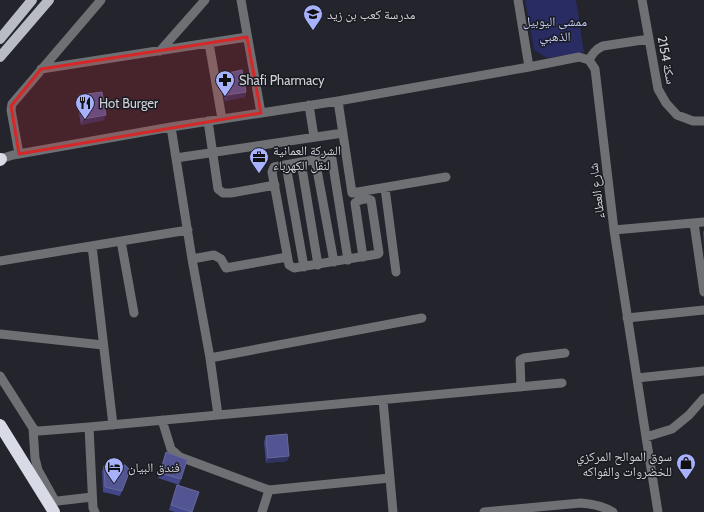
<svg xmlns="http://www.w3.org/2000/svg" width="704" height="512" font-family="Cabin,'Noto Naskh Arabic',sans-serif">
<rect width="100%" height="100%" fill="#23242c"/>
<path fill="#292b63" d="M525 0H576L584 52 547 58 534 50Z"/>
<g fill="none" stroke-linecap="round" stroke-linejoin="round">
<path stroke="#6f7074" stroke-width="9" d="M241 0 261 113
M518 0 529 67
M642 0 658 89 666 103 677 115 693 121H704
M209 43 222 119
M160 51 205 0
M589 60 595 69 614 230 704 222
M589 60C593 53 596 49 603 46L649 39
M41 69 247 37
M338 101 352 193 446 177
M309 105 314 137
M208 121 218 189 223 193H231L275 185
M171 127 192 259 210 358 218 415
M19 154 11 110 12 104 101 0
M176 158 343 133
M0 159 13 155 171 127 338 101 529 67 579 57 589 60
M315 159 334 262
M301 162 318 265
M286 165 304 267
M385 188 396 272
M694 223 704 292
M614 230 646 437 658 512
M121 241 134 313
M92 246 113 425
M192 259 214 255 221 259 226 268 287 257
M348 260 332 159 329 157 274 167 272 172 289 265 294 268 378 254 379 253 371 200C367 198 359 199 355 203L363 257
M0 261 188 230
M627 318 704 310
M0 334 103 345
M210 358 422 318
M0 376 33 428 35 430 39 431 89 427 562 383
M637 378 704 371
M521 387 520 360 524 358 565 353
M383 400 393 512
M162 420 171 449 180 457 269 490 390 478
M89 427 93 508 95 512
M33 428 35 458 38 470 55 501
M646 437 672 429 689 415 704 398
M49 502 92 497
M262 512 269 490
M484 512 581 503C593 504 603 506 613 512"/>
<path stroke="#babcc5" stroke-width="10" d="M0 39 32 0
M0 57 49 0"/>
<path stroke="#d8dae5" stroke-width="12" d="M0 160 1 159
M0 425 54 512"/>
</g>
<path fill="#434689" d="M223 74 246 92 245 97 225 101 221 79Z
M79 95 104 120 81 125 77 101Z
M704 230V245L703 232Z
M266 436 289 456 287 461 266 463 264 442Z
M166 452 187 460 179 485 158 478Z
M104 466 130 470 120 496 103 492 102 471Z
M177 485 199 492 192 512H175L169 510Z"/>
<path fill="#303260" d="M246 92 245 97 225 101 227 95Z
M106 115 104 120 81 125 83 119Z
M289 456 287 461 266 463 268 458Z"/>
<path fill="#525591" stroke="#66689c" d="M242 70 246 92 227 95 223 74Z
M102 92 106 115 83 119 79 95Z
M287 434 289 456 268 458 266 436Z
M166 452 187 460 181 479 160 473Z
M125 465 130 470 122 491 105 487 104 466Z
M177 485 199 492 192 512 171 505Z"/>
<path fill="#d62828" fill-opacity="0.2" stroke="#d62828" stroke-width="3" stroke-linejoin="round" d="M247 37 261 113 19 154 11 106 41 69Z"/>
<defs>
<symbol id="school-pin" viewBox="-11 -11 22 30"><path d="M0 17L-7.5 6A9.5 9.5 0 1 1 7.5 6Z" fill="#a7b1fc" stroke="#1a1b22"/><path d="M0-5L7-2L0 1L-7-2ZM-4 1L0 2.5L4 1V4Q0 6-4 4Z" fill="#111"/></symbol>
<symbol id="pharmacy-pin" viewBox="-11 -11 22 30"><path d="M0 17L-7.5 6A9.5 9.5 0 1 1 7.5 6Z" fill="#a7b1fc" stroke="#1a1b22"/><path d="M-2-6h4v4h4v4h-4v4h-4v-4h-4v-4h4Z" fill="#111"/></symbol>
<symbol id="restaurant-pin" viewBox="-11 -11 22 30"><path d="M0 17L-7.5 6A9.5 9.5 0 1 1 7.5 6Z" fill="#a7b1fc" stroke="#1a1b22"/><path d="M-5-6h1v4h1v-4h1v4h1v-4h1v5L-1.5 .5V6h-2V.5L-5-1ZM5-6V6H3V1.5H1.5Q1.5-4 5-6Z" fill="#111"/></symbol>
<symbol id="office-pin" viewBox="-11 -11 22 30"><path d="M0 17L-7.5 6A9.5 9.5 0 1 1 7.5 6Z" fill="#a7b1fc" stroke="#1a1b22"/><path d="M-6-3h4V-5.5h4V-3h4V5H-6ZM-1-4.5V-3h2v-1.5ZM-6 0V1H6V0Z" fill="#111"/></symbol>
<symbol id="shop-pin" viewBox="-11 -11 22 30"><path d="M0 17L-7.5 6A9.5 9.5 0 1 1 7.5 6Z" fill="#a7b1fc" stroke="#1a1b22"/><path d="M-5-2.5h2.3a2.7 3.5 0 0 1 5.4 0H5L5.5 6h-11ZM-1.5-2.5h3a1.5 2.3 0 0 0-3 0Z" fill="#111"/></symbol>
<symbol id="hotel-pin" viewBox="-11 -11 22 30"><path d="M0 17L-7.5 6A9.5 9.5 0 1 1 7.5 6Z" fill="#a7b1fc" stroke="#1a1b22"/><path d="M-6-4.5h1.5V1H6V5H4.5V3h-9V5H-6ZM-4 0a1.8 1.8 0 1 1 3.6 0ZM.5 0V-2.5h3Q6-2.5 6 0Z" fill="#111"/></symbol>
</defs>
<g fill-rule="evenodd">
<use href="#school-pin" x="302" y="3" width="22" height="30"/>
<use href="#pharmacy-pin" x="214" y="69" width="22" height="30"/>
<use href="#restaurant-pin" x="74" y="92" width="22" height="30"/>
<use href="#office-pin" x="248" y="146" width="22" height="30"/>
<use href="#shop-pin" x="675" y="452" width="22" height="30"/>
<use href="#hotel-pin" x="103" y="456" width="22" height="30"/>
</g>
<g text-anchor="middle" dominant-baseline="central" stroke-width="3" stroke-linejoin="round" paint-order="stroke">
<g font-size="13" fill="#d1d2d7" stroke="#1a1b22" text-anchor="start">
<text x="327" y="14">مدرسة كعب بن زيد</text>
<text x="239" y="80">Shafi Pharmacy</text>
<text x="99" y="103">Hot Burger</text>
<text x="273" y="150">الشرکة العمانیة<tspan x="273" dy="15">لنقل الکهرباء</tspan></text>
<text x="672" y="456" text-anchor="end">سوق الموالح المركزي<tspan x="672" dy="15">للخضروات والفواكه</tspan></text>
<text x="128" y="467">فندق البيان</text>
</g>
<g font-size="13" fill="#c1c8f2" stroke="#1a1b22">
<text x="555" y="21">ممشى اليوبيل<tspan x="555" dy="15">الذهبي</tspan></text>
</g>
<g font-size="13" fill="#d1d2d7" stroke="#1a1b22">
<text transform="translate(667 60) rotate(79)">سكة 2154</text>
<text transform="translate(596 191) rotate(-97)">شارع العطاء</text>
</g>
</g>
</svg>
